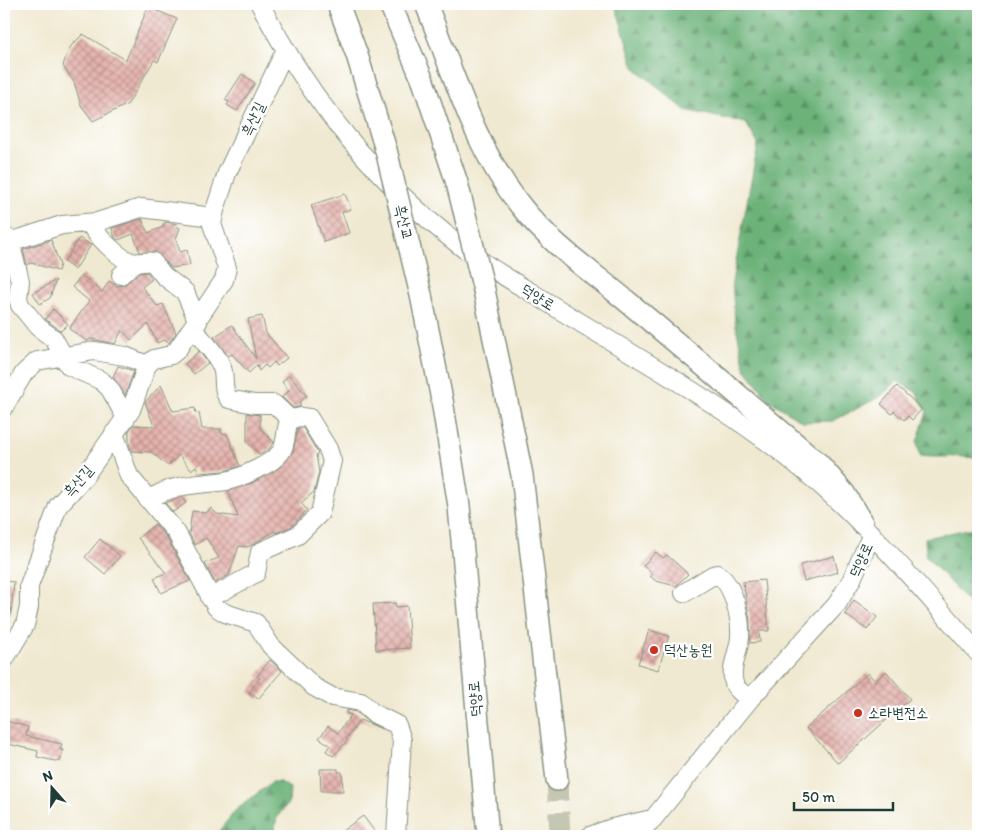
<svg xmlns="http://www.w3.org/2000/svg" width="982" height="840" font-family="Itim,'Poor Story',sans-serif">
<defs>
<pattern id="forest-firs" width="22" height="20" patternUnits="userSpaceOnUse" patternTransform="scale(1.25)"><rect width="22" height="20" fill="#6cb279"/><path d="M5 1l3.5 6h-7zM16 11l3.5 6h-7z" fill="#589264"/></pattern>
<pattern id="building-cross-hatch" width="8" height="8" patternUnits="userSpaceOnUse" patternTransform="scale(1.25)"><rect width="8" height="8" fill="#e5b2ac"/><path d="M0 0l8 8M0 8l8-8" fill="none" stroke="#b9928d"/></pattern>
</defs>
<rect width="100%" height="100%" fill="#fff"/>
<filter id="ink" filterUnits="userSpaceOnUse"><feTurbulence type="fractalNoise" baseFrequency=".02" numOctaves="2"/><feDisplacementMap in="SourceGraphic" scale="10" xChannelSelector="R" yChannelSelector="G"/><feConvolveMatrix kernelMatrix="1 2 1 2 8 2 1 2 1" color-interpolation-filters="sRGB"/></filter>
<filter id="wash" filterUnits="userSpaceOnUse"><feTurbulence type="fractalNoise" baseFrequency=".0096" numOctaves="4" result="noise"/><feDisplacementMap in="SourceGraphic" scale="20" xChannelSelector="R" yChannelSelector="G"/><feGaussianBlur stdDeviation="1.12" result="paint"/><feColorMatrix in="noise" values="0 0 0 0 0 0 0 0 0 0 0 0 0 0 0 0 0 1.4 0 .05"/><feComposite in="paint" operator="in"/></filter>
<g filter="url(#wash)">
<rect width="100%" height="100%" fill="#f0e9d1"/>
<path fill="url(#forest-firs)" stroke="#467856" d="M615 4H978V459C959 454 940 459 920 456L917 442 927 412 916 392 897 381 881 396 833 421 803 422 769 400 745 369 735 321 732 282 758 144 746 123 685 110 634 67Z
M978 527V613L926 556 925 538Z
M272 782H280L290 788 289 802 277 817 273 836H215L236 810Z"/>
<g id="blocks">
<path fill="url(#building-cross-hatch)" d="M148 7 177 19 158 62 154 60 128 104 93 121 81 105 74 82 63 66 66 56 71 46 83 34 126 60Z
M242 74 255 83 237 111 227 105 229 102 225 100Z
M345 194 351 209 342 212 349 233 324 242 311 205Z
M142 219 148 233 163 227 165 222 177 224 176 226 180 228 176 239 180 252 187 250 190 265 172 268 156 252H140L133 234 118 240 115 238 112 228Z
M79 238 91 245 75 270 64 262Z
M51 240 60 265 58 271 31 263 27 265 23 249Z
M147 272 152 279 142 287 157 306 163 304 176 333 169 343 164 340 157 343 148 324 131 340 122 330 115 344 91 339 87 341 69 329 89 301 72 287 82 275 102 292 109 281 117 286 124 285 139 273Z
M56 280 50 298 40 304 33 293Z
M53 309 68 324 61 331 45 319Z
M262 316 266 333 287 358 277 366 274 362 268 368 265 365 259 371 257 365 249 373 232 354 228 356 214 337 232 325 256 359 248 319Z
M199 351 208 363 194 374 185 364Z
M118 366 134 371 125 395 113 377Z
M289 375 307 396 299 403 301 405 299 407 293 408 282 397 289 391 282 382Z
M161 385 173 411 195 408 196 414 199 413 202 429H221V433L227 434 240 466 224 471 199 473 196 466 191 470 179 455 168 466 151 452 131 451 129 442V431L133 425 154 426 145 402Z
M897 386 922 409 912 420 908 416 904 420 894 411 892 414 881 404Z
M247 413 260 415V428L274 442 269 449 260 455 247 442Z
M298 428H303L318 453 316 455 319 472 314 492 301 503 307 510 292 526 276 533 275 531 248 547 239 546 229 575 215 583 205 563 219 558 206 538 195 545 189 533 192 511 206 513 211 508 217 514 238 517 228 491 252 483 283 465 293 451Z
M182 497 186 503 173 512 165 503Z
M155 524 167 538 190 581 161 593 154 578 166 573 138 538Z
M100 539 120 556 105 574 85 557Z
M656 552 663 558 667 555 688 574 676 586 656 581 650 576 653 574 643 566Z
M834 556 838 572 804 581 800 565Z
M764 580 769 631H759L760 642 750 643V620L743 582Z
M4 581 14 582 11 615H4Z
M854 600 877 617 867 630 845 614Z
M395 603 396 607 407 606 410 648 376 650 373 604Z
M649 630 669 636 658 670 638 664Z
M270 660 282 671 258 699 249 692 260 678 257 676Z
M886 671 910 699 838 763 806 728 868 673 875 681Z
M347 710 356 712 368 722 382 729 360 720 346 739 348 740 333 756 326 751 330 745 319 738 328 726 338 733 351 715 346 713Z
M6 721 28 727 26 736 62 744 60 750H63L60 762 37 757 38 751 4 743Z
M320 769H338V772H342L343 791H321Z
M363 816 378 836H335Z"/>
</g>
</g>
<g filter="url(#ink)">
<use href="#blocks" fill-opacity="0" stroke="#889382" stroke-width="1"/>
<g fill="none" stroke-linecap="round" stroke-linejoin="round">
<path stroke="#c6c7b2" stroke-width="21" stroke-dasharray="21 11" stroke-linecap="butt" d="M557 780 560 836"/>
<defs>
<path id="minor" d="M260 4C312 103 374 179 463 248 490 269 521 286 550 304 621 348 695 389 762 438 846 498 911 577 978 653
M90 224C97 236 119 259 132 262 139 264 146 260 153 262L164 276 185 292 198 322
M4 238 16 240 62 225 97 222 141 208 213 217
M10 240 20 281 18 298 20 305 38 327 54 339 69 366 102 381 110 389 126 418
M121 275 134 263
M193 328C202 341 217 353 222 368 226 379 221 390 229 399L254 404H274L290 419 301 417 309 418 328 449 332 461 320 513 298 535 260 552 256 573 210 598
M4 407 24 373 37 361 94 351 125 356 147 365
M114 433 129 476 176 532 216 607 225 613 256 623 271 646 314 687 332 697 361 702 373 713 397 725 402 740 396 836
M148 500C173 483 198 485 226 481 238 479 249 473 259 468 267 464 275 460 281 452 288 441 284 430 290 419
M684 593 713 575 717 574C734 584 741 619 740 637 739 651 729 670 734 683 736 690 745 695 750 699
M4 660 25 625 29 607V586L58 506 84 477 131 410 147 365 154 359 171 355 177 350 224 280 227 268 212 224 215 210 227 173 285 51
M590 836 612 828 652 819
M635 836 653 819 750 699 837 604 851 581 872 534"/>
<path id="major" d="M338 4 357 55 386 150
M390 4 423 81 457 183
M426 4C453 71 474 147 520 205 549 243 592 272 629 303 693 356 756 410 819 464L844 493 862 523
M484 290 522 475 557 780
M421 295 442 400 459 506 488 836"/>
</defs>
<use href="#minor" stroke="#889382" stroke-width="20"/>
<use href="#major" stroke="#889382" stroke-width="24"/>
<use href="#minor" stroke="#fff" stroke-width="18"/>
<use href="#major" stroke="#fff" stroke-width="21"/>
<defs>
<path id="major-bridge" d="M386 150 421 295
M457 183 484 290"/>
</defs>
<use href="#major-bridge" stroke="#889382" stroke-width="24" stroke-linecap="butt"/>
<use href="#major-bridge" stroke="#fff" stroke-width="21"/>
</g>
</g>
<g fill="#c8321e" stroke="#fff" stroke-width="2">
<circle cx="654" cy="650" r="5"/>
<circle cx="858" cy="713" r="5"/>
</g>
<g text-anchor="middle" dominant-baseline="central" stroke-width="4.5" stroke-linejoin="round" paint-order="stroke">
<g font-size="15" fill="#1f3d34" stroke="#fff">
<text transform="translate(253 119) rotate(-65)">흑산길</text>
<text transform="translate(404 222) rotate(76)">흑산교</text>
<text transform="translate(538 297) rotate(32)">덕양로</text>
<text transform="translate(78 481) rotate(-50)">흑산길</text>
<text transform="translate(861 560) rotate(-66)">덕양로</text>
<text transform="translate(475 699) rotate(-95)">덕양로</text>
</g>
<g font-size="15" fill="#1f3d34" stroke="#fff" text-anchor="start">
<text x="664" y="650">덕산농원</text>
<text x="868" y="713">소라변전소</text>
</g>
</g>
<rect width="982" height="840" fill="none" stroke="#fff" stroke-width="20"/>
<g transform="translate(52 788) rotate(340)" stroke="#ffffff" stroke-width="4" paint-order="stroke">
<path d="M0-4L9 19L0 12L-9 19Z" fill="#1f3d34"/>
<text y="-8" font-size="14" font-weight="bold" text-anchor="middle" fill="#1f3d34">N</text>
</g>
<path d="M794 802v8h99v-8" fill="none" stroke="#1f3d34" stroke-width="2.5"/>
<text x="802" y="802" font-size="15" fill="#1f3d34" stroke="#ffffff" stroke-width="4" paint-order="stroke">50 m</text>
</svg>
